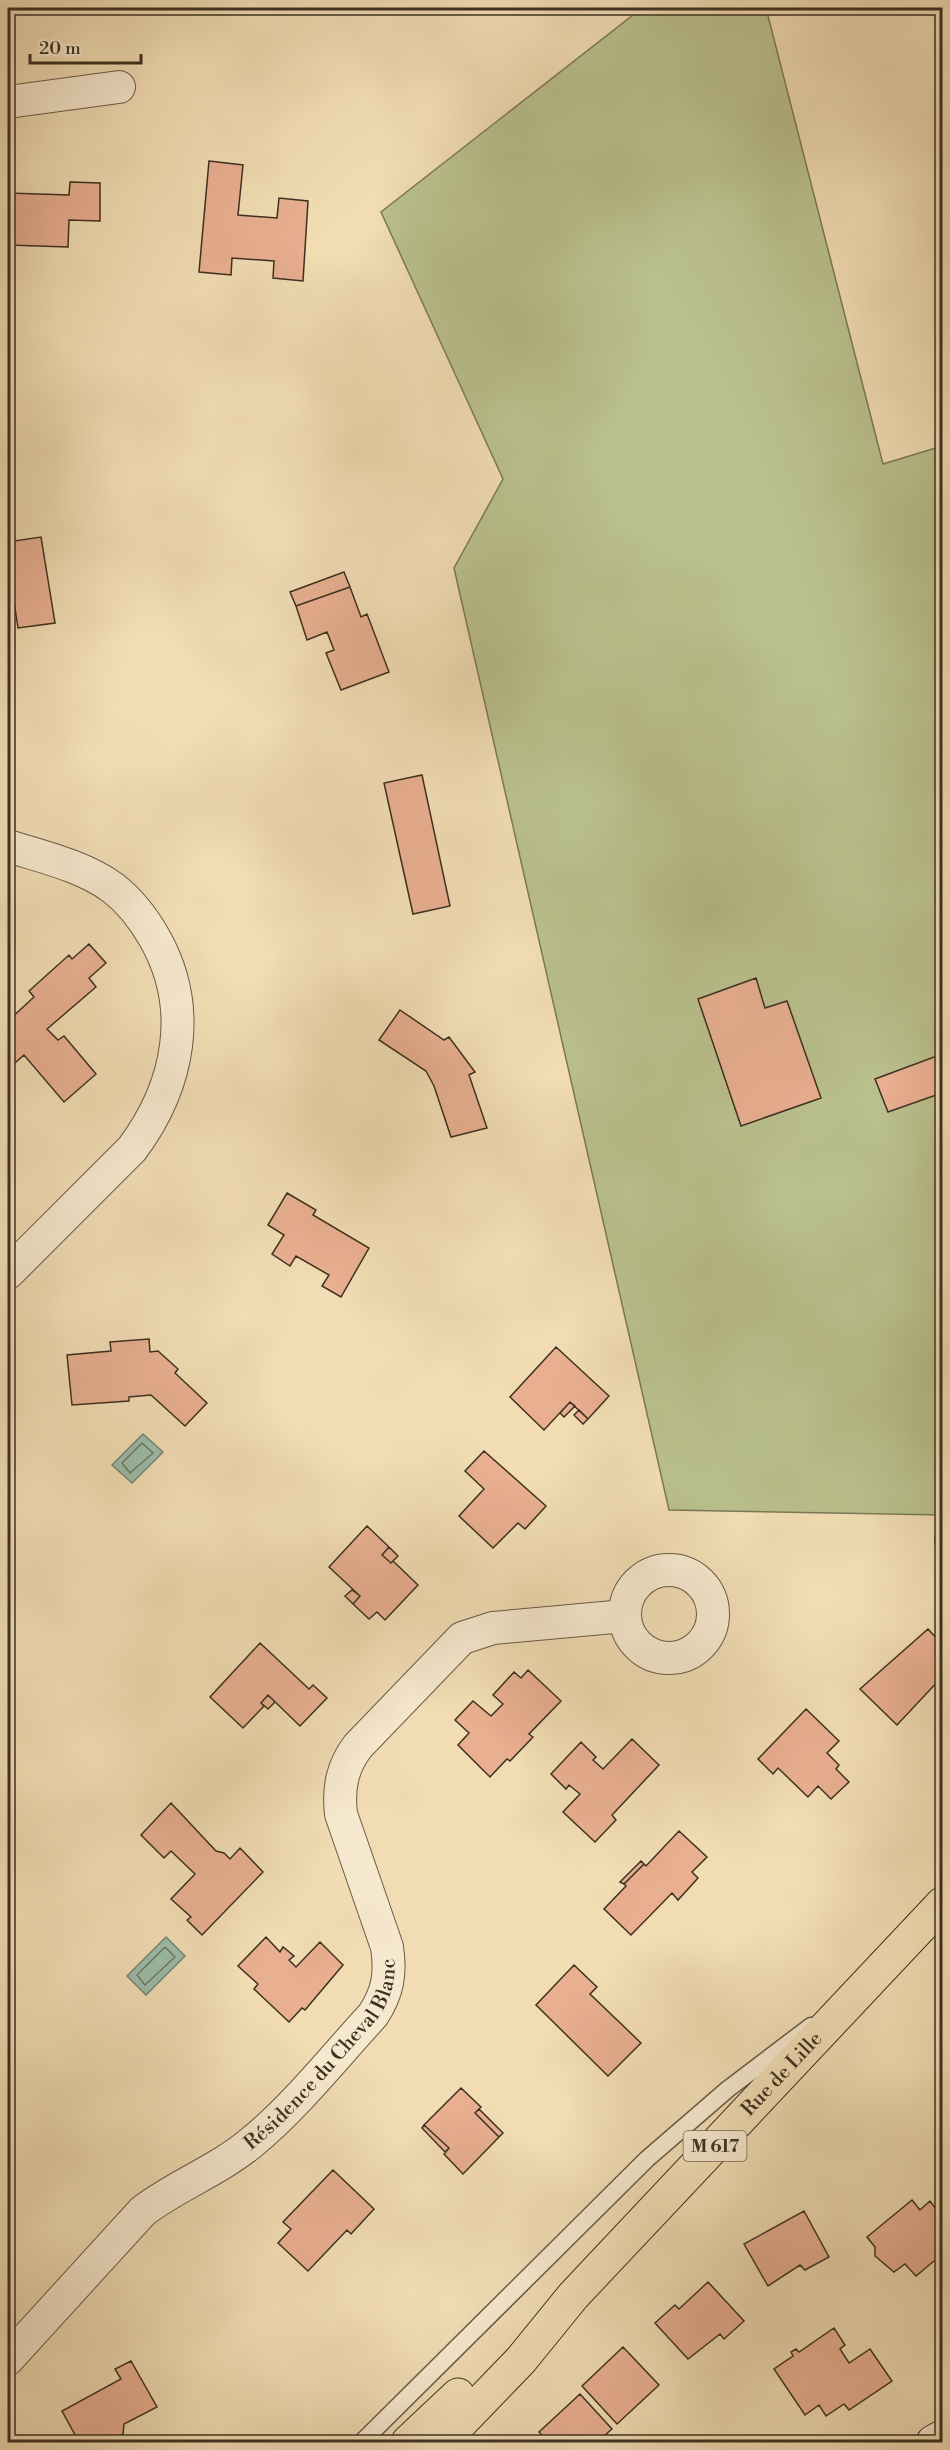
<svg xmlns="http://www.w3.org/2000/svg" width="950" height="2450" font-family="'Libre Bodoni',serif">
<rect width="100%" height="100%" fill="#f1dcb4"/>
<filter id="stains"><feTurbulence type="fractalNoise" baseFrequency=".00333" numOctaves="4"/><feColorMatrix values="0 0 0 0 .2 0 0 0 0 .09 0 0 0 0 .02 0 0 0 .5 -.17"/></filter>
<radialGradient id="worn" r=".72"><stop offset=".6" stop-color="#630" stop-opacity="0"/><stop offset="1" stop-color="#630" stop-opacity=".3"/></radialGradient>
<path fill="#b9c08d" stroke="#7b7857" stroke-width="1.5" d="M642 8H766L883 464 942 446V1515L669 1510 454 568 503 479 381 212Z"/>
<path fill="#9bbca9" stroke="#758473" stroke-width="1.5" d="M143 1434 163 1452 132 1483 112 1465Z
M166 1937 185 1956 146 1995 127 1976Z"/>
<g fill="none" stroke-linecap="round" stroke-linejoin="round">
<path stroke="#6c7665" stroke-width="1.5" d="M142 1443 153 1453 130 1473 122 1463Z
M165 1947 175 1957 145 1985 137 1975Z"/>
</g>
<path fill="#e8af91" stroke="#3d3021" stroke-width="1.5" d="M209 161 243 165 238 215 277 218 279 198 308 201 303 281 273 278 274 261 232 258 231 275 199 272Z
M70 182 100 183V221L69 220 68 247 8 245V193L69 195Z
M41 537 55 623 18 628 10 575H8V542Z
M344 572 350 587 296 606 290 592Z
M350 587 361 617 367 614 389 672 341 690 326 653 334 650 327 632 307 640 296 606Z
M422 775 450 906 413 914 384 783Z
M89 944 106 963 89 978 96 987 47 1029 58 1040 64 1036 96 1074 64 1102 24 1055 8 1069V1021L34 997 29 991 69 955 72 959Z
M756 978 765 1008 787 1001 821 1098 741 1126 698 999Z
M400 1010 444 1040 449 1037 475 1072 469 1075 487 1128 451 1137 434 1086 426 1071 379 1040Z
M942 1054V1093L888 1112 875 1079Z
M287 1193 316 1210 313 1215 369 1248 341 1297 322 1286 329 1275 296 1256 290 1266 272 1254 284 1235 268 1225Z
M149 1339 150 1352 158 1351 178 1369 175 1373 207 1403 185 1426 151 1395 129 1397V1401L72 1405 67 1355 111 1351 110 1342Z
M556 1347 609 1396 588 1419 570 1402 544 1430 510 1397Z
M570 1402 575 1406 564 1417 560 1413Z
M579 1410 588 1419 583 1424 574 1415Z
M484 1451 546 1506 525 1529 518 1523 493 1548 459 1516 484 1489 465 1471Z
M367 1526 389 1547 382 1555 391 1563 393 1561 418 1585 385 1620 377 1612 369 1619 353 1604 360 1596 329 1567Z
M942 1535V1568L937 1569 935 1536Z
M389 1547 398 1556 391 1563 382 1555Z
M352 1590 360 1596 353 1604 345 1596Z
M928 1629 942 1644V1677L897 1725 860 1689Z
M260 1643 309 1689 313 1685 327 1698 300 1726 268 1695 261 1703 264 1706 243 1728 210 1697Z
M528 1670 561 1701 529 1734 533 1737 510 1761 507 1759 490 1777 458 1745 469 1733 455 1720 473 1701 491 1716 503 1704 493 1695 514 1672 521 1678Z
M268 1695 275 1702 268 1709 261 1703Z
M806 1709 839 1741 827 1753 839 1765 836 1769 849 1782 831 1799 818 1786 808 1797 778 1768 773 1774 758 1759Z
M632 1739 659 1765 612 1815 616 1820 595 1842 563 1812 580 1794 569 1785 566 1789 551 1774 581 1742 596 1757 593 1760 603 1769Z
M171 1803 216 1851 224 1853 230 1859 240 1848 263 1872 202 1935 187 1920 191 1917 171 1899 195 1874 171 1851 164 1858 141 1835Z
M679 1831 707 1857 692 1872 698 1878 678 1900 672 1893 631 1935 604 1909 626 1886 624 1884 644 1864 646 1866Z
M641 1861 644 1864 624 1884 620 1882Z
M266 1937 280 1952 283 1947 294 1956 289 1960 296 1967 320 1942 343 1965 305 2010 302 2008 289 2022 254 1989 258 1984 238 1966Z
M574 1965 597 1987 590 1994 641 2043 608 2076 536 2005Z
M461 2088 481 2107 475 2113 499 2137 463 2174 444 2154 449 2148 424 2125Z
M479 2109 503 2133 499 2137 475 2113Z
M424 2125 449 2148 445 2152 422 2128Z
M333 2170 374 2209 351 2234 347 2230 308 2271 278 2243 291 2229 283 2222Z
M912 2200 920 2210 930 2201 942 2217V2259L940 2256 916 2276 905 2264 894 2272 875 2256V2247L867 2237Z
M804 2211 829 2257 805 2270 800 2265 768 2286 744 2244Z
M708 2282 744 2321 724 2339 720 2334 688 2359 655 2323 675 2305 679 2309Z
M834 2328 845 2345 840 2349 849 2363 870 2349 892 2381 849 2410 844 2404 826 2416 819 2405 805 2415 774 2369 793 2356 791 2352 796 2349 799 2352Z
M623 2347 659 2385 617 2424 582 2386Z
M131 2361 157 2407 124 2424 123 2434 113 2439 103 2436 91 2442H79L62 2411 121 2379 115 2369Z
M580 2394 612 2429 597 2442H549L539 2432Z"/>
<g fill="none" stroke-linecap="round" stroke-linejoin="round">
<defs>
<path id="service" d="M362 2442 647 2159 728 2089 811 2026"/>
<g id="minor">
<path d="M8 102 119 87"/>
<path d="M8 846C43 857 83 866 113 888 130 901 143 918 154 937 195 1008 179 1086 132 1149L8 1273"/>
<circle cx="669" cy="1614" r="44"/>
<path id="s1" d="M8 2359 143 2211C177 2185 219 2170 252 2142 294 2108 336 2055 373 2015 388 1992 391 1974 387 1947L341 1814C338 1788 342 1767 358 1746L462 1638 493 1628 625 1616"/>
</g>
<path id="secondary" d="M933 2442 942 2437"/>
<g id="primary">
<path d="M408 2442 458 2395"/>
<path id="s2" d="M442 2442 521 2360 573 2296 942 1904"/>
</g>
</defs>
<use href="#service" stroke="#6a5b46" stroke-width="19"/>
<use href="#minor" stroke="#6a5b46" stroke-width="34"/>
<use href="#secondary" stroke="#3d3021" stroke-width="35"/>
<use href="#primary" stroke="#3d3021" stroke-width="35"/>
<use href="#service" stroke="#f6e8ce" stroke-width="16"/>
<use href="#minor" stroke="#f6e8ce" stroke-width="32"/>
<use href="#secondary" stroke="#f6e8ce" stroke-width="33"/>
<use href="#primary" stroke="#f1dcb4" stroke-width="33"/>
</g>
<g text-anchor="middle" dominant-baseline="central" stroke-width="5" stroke-linejoin="round" paint-order="stroke">
<rect fill="#f6e8ce" stroke="#746755" stroke-width="1.5" x="683.5" y="2131" width="63" height="30" rx="4.5"/>
<g font-size="18" font-weight="bold" fill="#3d3021">
<text x="715" y="2146">M 617</text>
</g>
<g font-size="20" fill="#3d3021" stroke="#f6e8ce">
<text stroke="none"><textPath href="#s1" startOffset="444">Résidence du Cheval Blanc</textPath></text>
<text stroke="none"><textPath href="#s2" startOffset="501">Rue de Lille</textPath></text>
</g>
</g>
<rect width="950" height="2450" fill="none" stroke="#f1dcb4" stroke-width="30"/>
<rect x="9" y="9" width="932" height="2432" fill="none" stroke="#3d3021" stroke-width="3"/>
<rect x="15" y="15" width="920" height="2420" fill="none" stroke="#3d3021" stroke-width="1.5"/>
<path d="M30 54v9h111v-9" fill="none" stroke="#3d3021" stroke-width="3"/>
<text x="39" y="54" font-size="18" fill="#3d3021" stroke="#f6e8ce" stroke-width="4.5" paint-order="stroke">20 m</text>
<rect width="100%" height="100%" filter="url(#stains)"/>
<rect width="100%" height="100%" fill="url(#worn)"/>
</svg>
